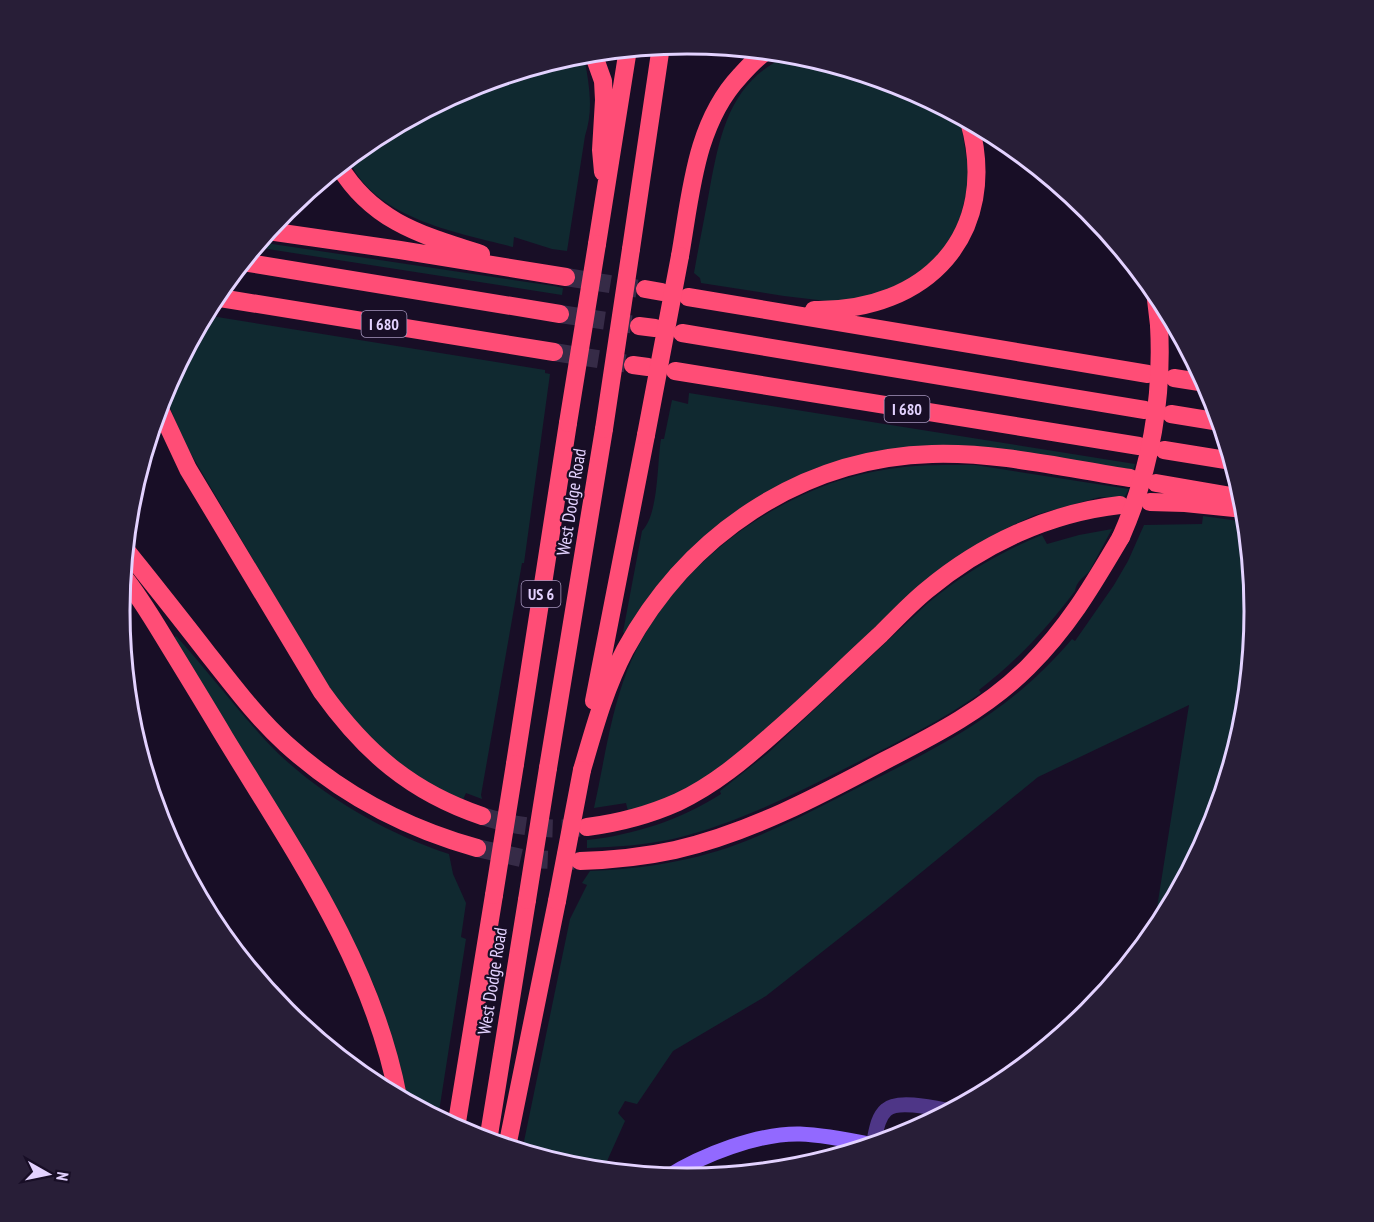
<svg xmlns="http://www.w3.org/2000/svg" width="1374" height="1222" font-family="'PT Sans Narrow',sans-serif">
<rect width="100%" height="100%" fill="#180e26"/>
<path fill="#102930" d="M577 54H583L584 56C589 84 594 109 585 136L567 251 552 249 514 237 513 247C456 232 374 219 348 158L372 139 470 87Z
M791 54 904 87 956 115 961 124 970 179 958 226 945 249 926 270 882 296 835 302 784 296 701 283 700 278 694 273C699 244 705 216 710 187 721 129 731 80 791 54Z
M259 242 554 286 563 288 562 295 255 247Z
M205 315 545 370V373L550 374 524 563H522L481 795 482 799 466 793 461 804 403 772 344 714 191 454 179 431 164 392Z
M689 393 1135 464 1132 474 888 452 884 450 819 467 786 482 625 635 623 632 642 531C659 514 657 462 661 439H664L672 400 688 404Z
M975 465 1129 489 1124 498 1100 497 1035 515 1009 527 971 549 780 720 708 781 629 815 626 803 594 808C604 763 610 715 627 671 667 568 781 484 889 469 917 464 947 465 975 465Z
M1203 516 1246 522 1254 611 1244 722 1211 828 1159 927 1153 933 1189 705 1038 777 874 911 766 996 673 1051 637 1104 625 1101 618 1113 625 1121 603 1170 576 1168 522 1151 570 919 587 885 582 883 590 871C642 869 696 861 746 841 786 825 826 804 865 784 947 743 1011 711 1072 639L1075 641 1114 585 1128 561 1144 525 1202 524Z
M1112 529 1089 572C1082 578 1076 583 1075 591 1047 628 1017 661 979 690L981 693C942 720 900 741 858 762 798 792 738 824 673 839 645 845 616 847 587 848V840C634 835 680 820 721 794L720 791 768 753 928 603C963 574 1000 552 1042 535L1047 544 1079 535Z
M176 636C207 670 235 707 266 741 313 791 384 833 449 854L453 874 466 903 461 937 466 939 438 1118 408 1102 398 1059 375 988 341 915 173 639Z"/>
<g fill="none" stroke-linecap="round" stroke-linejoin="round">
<path stroke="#362b47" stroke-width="18" stroke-dasharray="18 9" stroke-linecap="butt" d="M566 277 640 289
M560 314 635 325
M554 352 629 364
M482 816C517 827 550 831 586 827
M477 848 526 859 578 861"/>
<path stroke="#4e3687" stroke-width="15" d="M269 992H273
M873 1145C876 1133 877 1118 886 1110 897 1099 935 1108 950 1111"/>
<path stroke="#9269ff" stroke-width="15" d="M667 1177C702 1155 758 1133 800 1134 825 1135 849 1140 874 1145"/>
<path stroke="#ff4d76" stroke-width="18" d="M593 53 603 81 604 100 601 150 603 172
M339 166C373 222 422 235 481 254
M268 231 400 250 566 277
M597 244 628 49
M631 249 661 46
M680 256C691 194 695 124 740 76 748 67 757 57 767 51
M243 262 560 314
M645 289 662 292
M1155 291 1159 325
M214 297 554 352
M688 297 1148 374
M814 310C927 312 1001 234 969 121
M639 326 655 328
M682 333 1145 410
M633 365 648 367
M675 371 1139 446
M1174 378 1206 383
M159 407 188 469 322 692C365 752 411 792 482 816
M1171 414 1220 422
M1164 450 1232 461
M1156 483 1243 498
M1150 502 1185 503 1244 509
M126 550C153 584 181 619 208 654 233 685 256 717 286 744 341 794 405 828 477 848
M123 576C140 597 154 621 168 644 187 675 206 706 225 738 294 851 373 964 398 1097
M594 701 646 435
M515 764 568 423
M548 768 604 429
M582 770C594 729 605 688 625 650 687 536 800 458 932 454 998 452 1065 468 1130 478
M587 827C618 823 649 815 678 802 714 785 745 759 774 733 811 701 845 667 881 634 896 619 911 603 927 590 982 544 1049 513 1120 505
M580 861C612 860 643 857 675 850 749 833 817 797 884 761 935 735 987 708 1028 667 1069 626 1092 586 1121 537
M456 1128 494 895
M488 1141 527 900
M507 1147 557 901"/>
<path stroke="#ff4d76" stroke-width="18" d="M568 423 597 244
M604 429 631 249
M646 435 680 256
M1121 537C1151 469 1163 399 1159 325
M494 895 515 764
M527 900 548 768
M557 901 582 770"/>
</g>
<g text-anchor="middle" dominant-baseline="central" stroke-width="4.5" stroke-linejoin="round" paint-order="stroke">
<g fill="#180e26" stroke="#a697be" stroke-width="1.5">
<rect x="361.5" y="311" width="45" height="26" rx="4.5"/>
<rect x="884.5" y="396" width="45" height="26" rx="4.5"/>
<rect x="521.5" y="581" width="39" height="26" rx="4.5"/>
</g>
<g font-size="16" font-weight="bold" fill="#e3d2ff">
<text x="384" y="324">I 680</text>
<text x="907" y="409">I 680</text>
<text x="541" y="594">US 6</text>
</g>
<g font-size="18" fill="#e3d2ff" stroke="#180e26">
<text transform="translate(571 502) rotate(-81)">West Dodge Road</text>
<text transform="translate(492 981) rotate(-81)">West Dodge Road</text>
</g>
</g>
<path d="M0 0H1374V1222H0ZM130 611a557 557 0 1 1 1114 0a557 557 0 1 1-1114 0Z" fill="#281e37" fill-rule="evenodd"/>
<path fill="none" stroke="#e3d2ff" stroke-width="3" d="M130 611a557 557 0 1 1 1114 0a557 557 0 1 1-1114 0Z"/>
<g transform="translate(48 1174) rotate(99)" stroke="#180e26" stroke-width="4.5" paint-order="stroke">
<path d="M0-4.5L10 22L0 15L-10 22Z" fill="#e3d2ff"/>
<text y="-9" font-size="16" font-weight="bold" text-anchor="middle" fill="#e3d2ff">N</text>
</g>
</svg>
